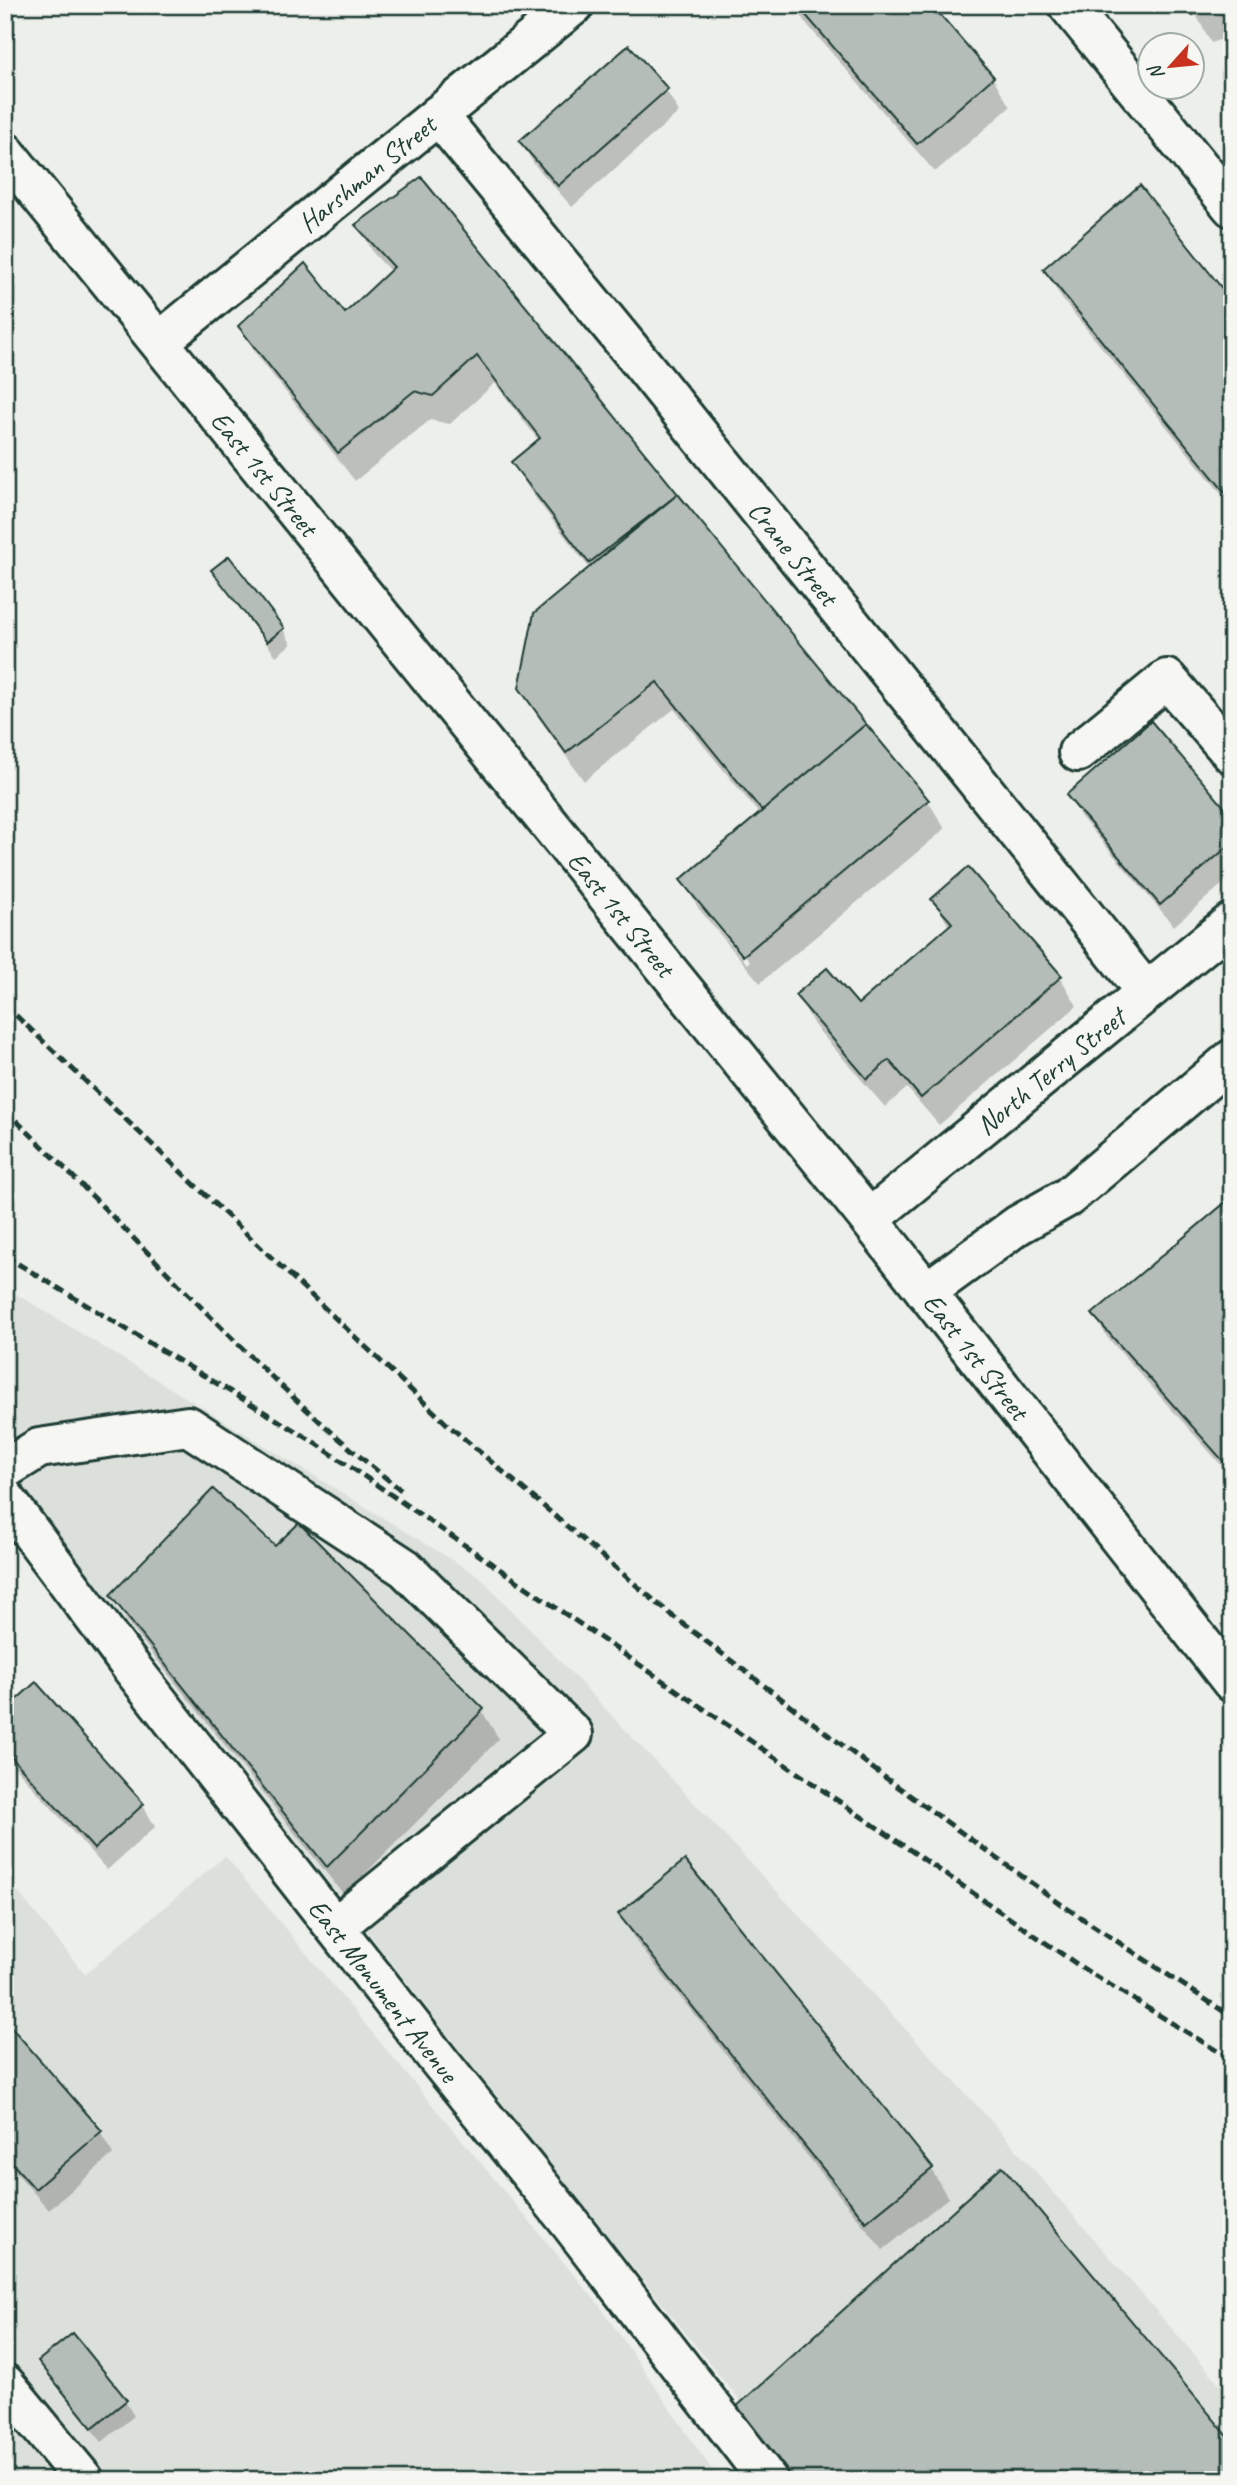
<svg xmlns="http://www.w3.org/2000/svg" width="1237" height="2485" font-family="Caveat,sans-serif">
<rect width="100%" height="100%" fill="#edefea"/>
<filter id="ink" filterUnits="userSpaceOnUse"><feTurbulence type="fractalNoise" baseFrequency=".0143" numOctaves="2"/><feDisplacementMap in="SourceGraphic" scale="14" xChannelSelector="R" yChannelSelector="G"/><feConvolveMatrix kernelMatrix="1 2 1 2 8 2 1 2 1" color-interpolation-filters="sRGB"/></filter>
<g filter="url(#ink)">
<path fill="#dce0db" d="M5 1287 480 1577 655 1761 995 2125 1232 2398V2480H803L465 2057 51 1526 5 1471Z
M225 1856 600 2306 719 2480H5V1876L85 1974Z"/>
<path fill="#0003" fill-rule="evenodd" d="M795 5H930L993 78 1010 107 935 172 804 21Z
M1191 5H1232V35L1211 43Z
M666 90 679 112 572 207 534 164 521 142Z
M421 180 928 801 945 829 760 983 699 909 682 880 760 815 674 709 584 781 538 717 521 688 590 569 530 491 513 462 539 441 495 383 450 424 430 420 355 481 257 355 240 327 344 315 391 272 374 254 358 225ZM698 904H702L750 961 747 964Z
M1045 270 1232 304V507L1062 299Z
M228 559 283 629 291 644 276 656 222 585 213 570Z
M1068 795 1232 819V876L1174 926 1081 817Z
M933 899 1060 977 1077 1006 939 1125 907 1088 885 1107 814 1025 798 996 858 1006 950 928Z
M1232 1200V1477L1107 1337 1094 1314Z
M275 1549 482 1711 499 1739 344 1895 129 1624 112 1595Z
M5 1712 143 1805 155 1827 107 1870 5 1756Z
M620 1914 931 2169 948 2198 883 2250 637 1943Z
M5 2022 100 2132 113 2154 49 2210 5 2160Z
M41 2361 125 2401 134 2416 102 2442 49 2376Z"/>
<path fill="#b4bdb8" stroke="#1f3d34" stroke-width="2" d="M797 5H932L994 77 917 144Z
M1189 5H1218L1193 15Z
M629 45 668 89 558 186 519 141Z
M421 177 678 494 589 563 511 462 540 438 477 356 433 396 414 391 338 453 238 326 305 263 345 313 394 267 355 225Z
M1140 185 1232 301V501L1043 269Z
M678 494 866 724 762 811 657 682 566 753 519 688 534 613Z
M229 556 284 628 267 642 211 570Z
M1151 721 1232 816V843L1160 905 1066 795Z
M866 724 929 800 743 956 680 880Z
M968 867 1062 976 921 1098 889 1060 867 1079 795 995 827 968 858 1004 952 923 931 899Z
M1232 1197V1471L1092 1314Z
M213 1489 275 1546 299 1523 484 1709 327 1867 110 1595Z
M36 1682 144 1804 94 1849 5 1750V1710Z
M685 1860 933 2168 866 2222 618 1914Z
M5 2020 102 2131 35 2189 5 2155Z
M1002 2166 1232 2441V2480H792L735 2408Z
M73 2333 127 2400 92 2428 38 2361Z"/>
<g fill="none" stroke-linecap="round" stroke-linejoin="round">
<defs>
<g id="minor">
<path d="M1068 5 1232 207"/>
<path id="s1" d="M438 115 643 365 1146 992"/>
<path id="s2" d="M160 341 574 5"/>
<path d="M1078 752 1167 679 1232 754"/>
<path id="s3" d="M869 1219 1232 922"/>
<path d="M926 1292 1018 1225 1068 1197 1232 1059"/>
<path d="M5 1469 39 1448 188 1426 405 1568 573 1734 335 1927"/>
<path id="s4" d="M5 1498 131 1667 440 2062 569 2222 768 2480"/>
<path d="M5 2384 84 2480"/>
</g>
<g id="major">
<path id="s5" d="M5 152 869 1219 1232 1682"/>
</g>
</defs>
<use href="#minor" stroke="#1f3d34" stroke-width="44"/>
<use href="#major" stroke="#1f3d34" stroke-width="44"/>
<use href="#minor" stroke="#f6f6f2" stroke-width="38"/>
<use href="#major" stroke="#f6f6f2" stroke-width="38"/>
<path stroke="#1f3d34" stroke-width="5" stroke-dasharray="10 5" stroke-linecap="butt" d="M5 1005 447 1424 670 1614 883 1776 1062 1905 1232 2017
M5 1110C138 1236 257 1377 401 1490
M5 1256 314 1442 1084 1969 1232 2060"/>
</g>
</g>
<g text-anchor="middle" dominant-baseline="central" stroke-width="6" stroke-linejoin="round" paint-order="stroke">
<g font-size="28" fill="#1f3d34" stroke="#f6f6f2">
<text stroke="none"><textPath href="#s2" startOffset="266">Harshman Street</textPath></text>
<text stroke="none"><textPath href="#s5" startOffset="413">East 1st Street</textPath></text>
<text stroke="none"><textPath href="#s1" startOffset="564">Crane Street</textPath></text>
<text stroke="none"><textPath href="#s5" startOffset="980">East 1st Street</textPath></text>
<text stroke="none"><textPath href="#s3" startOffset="234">North Terry Street</textPath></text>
<text stroke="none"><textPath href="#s5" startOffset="1547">East 1st Street</textPath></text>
<text stroke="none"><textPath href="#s4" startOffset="621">East Monument Avenue</textPath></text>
</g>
</g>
<rect width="1237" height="2485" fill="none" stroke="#f6f6f2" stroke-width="28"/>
<rect x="14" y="14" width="1209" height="2457" fill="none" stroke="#1f3d34" stroke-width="2.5" filter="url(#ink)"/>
<g transform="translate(1171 66) rotate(243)"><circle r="33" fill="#f6f6f2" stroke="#a0aca6" stroke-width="2"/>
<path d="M0-5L12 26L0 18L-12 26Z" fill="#c8321e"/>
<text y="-10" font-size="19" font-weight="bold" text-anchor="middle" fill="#1f3d34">N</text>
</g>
</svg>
